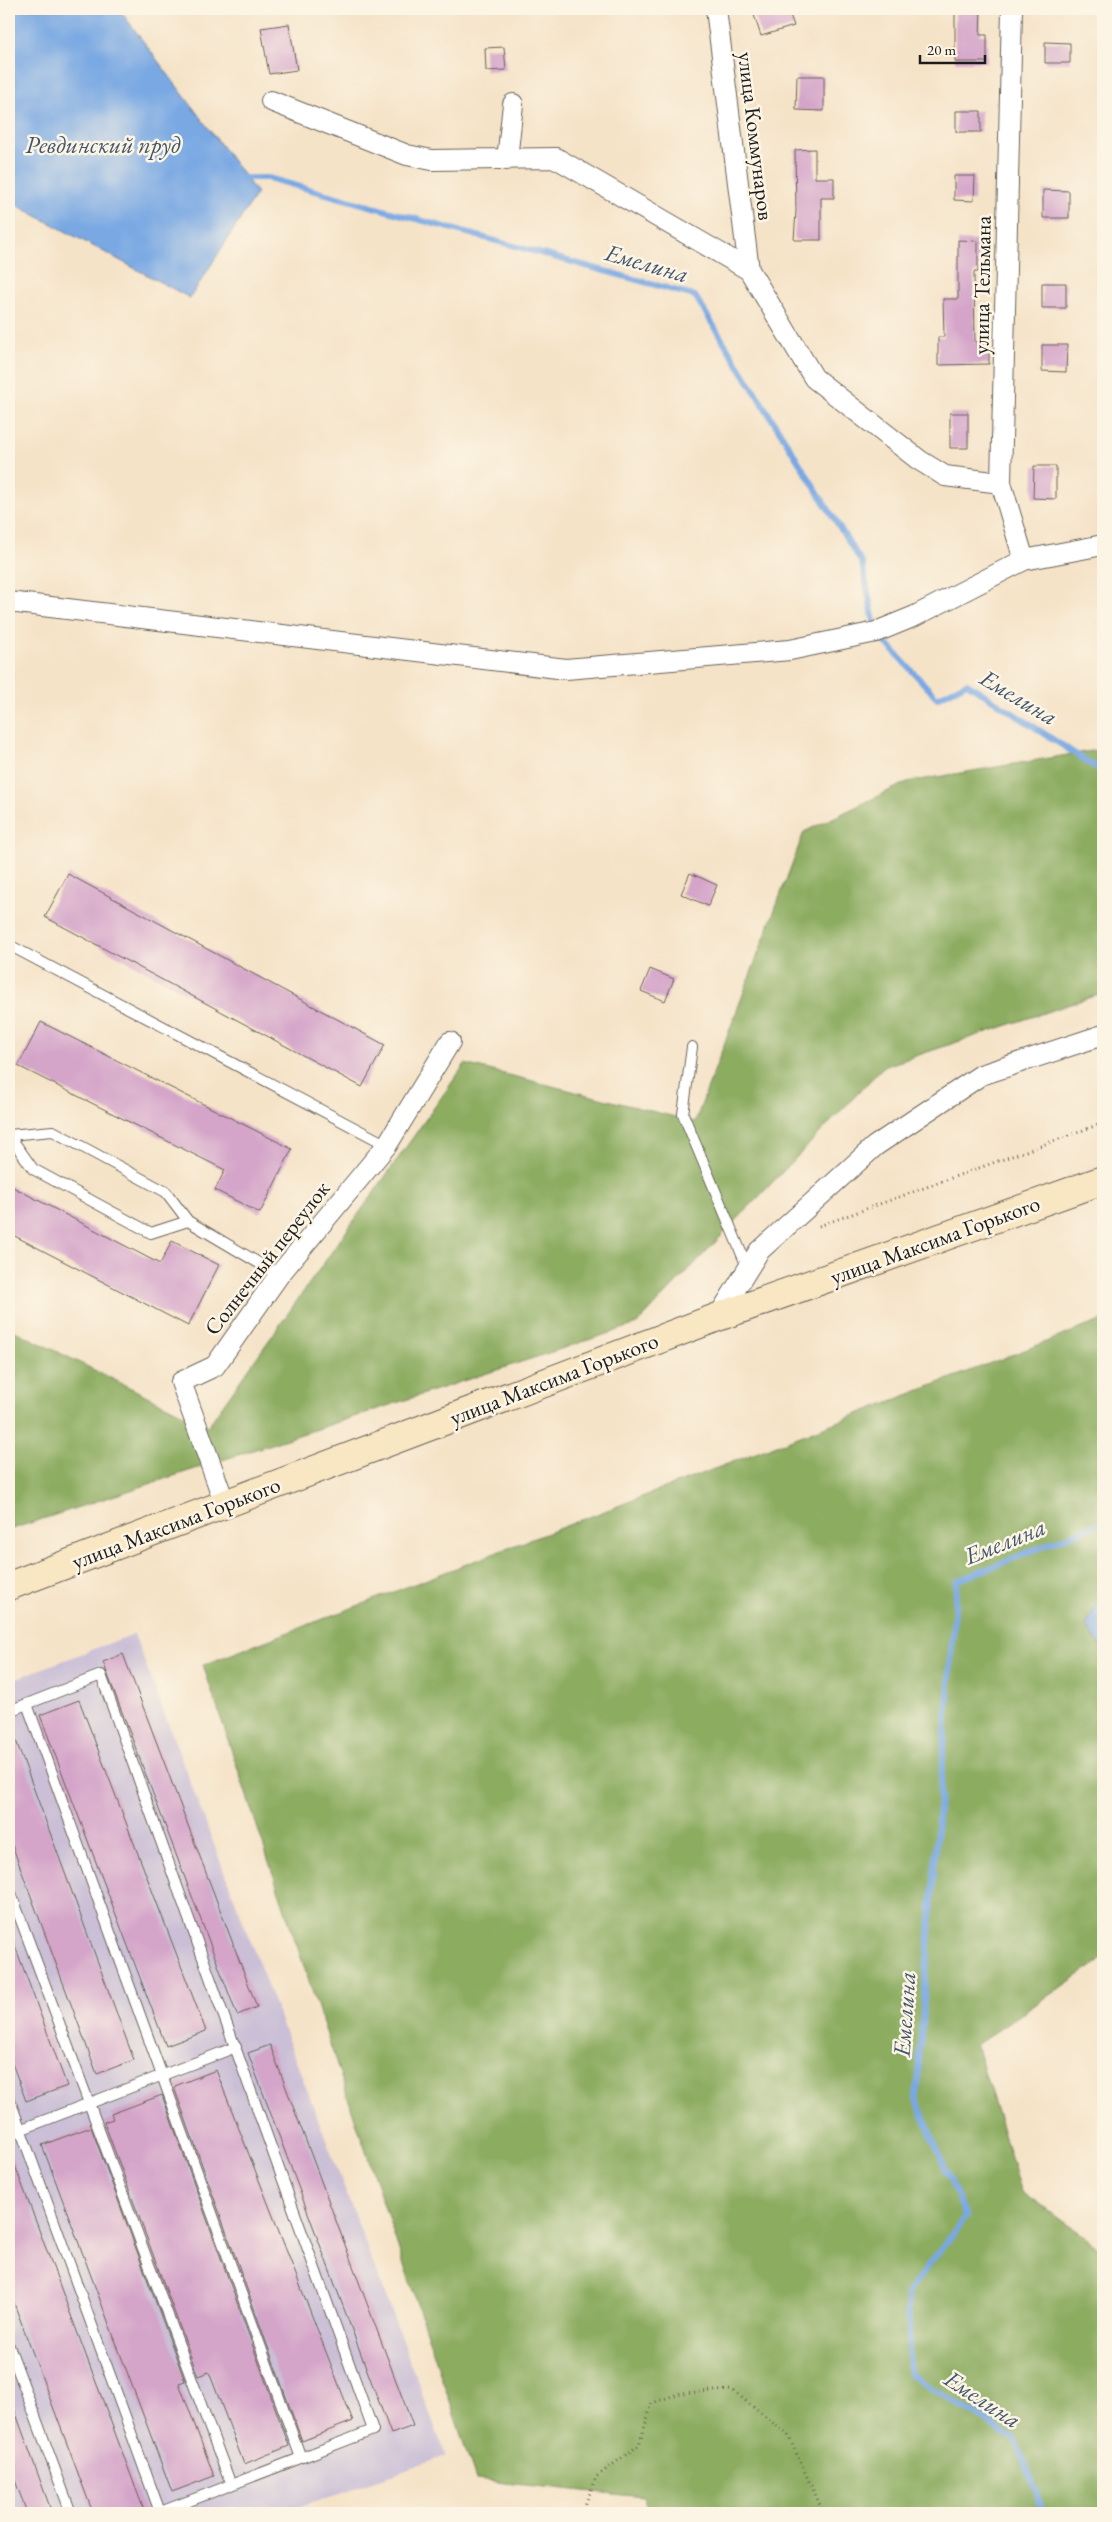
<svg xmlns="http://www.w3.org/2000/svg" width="1112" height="2522" font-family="'EB Garamond',serif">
<rect width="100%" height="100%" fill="#fcf5e5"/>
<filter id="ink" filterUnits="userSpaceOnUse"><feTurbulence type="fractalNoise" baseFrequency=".02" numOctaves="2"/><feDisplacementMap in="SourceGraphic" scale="10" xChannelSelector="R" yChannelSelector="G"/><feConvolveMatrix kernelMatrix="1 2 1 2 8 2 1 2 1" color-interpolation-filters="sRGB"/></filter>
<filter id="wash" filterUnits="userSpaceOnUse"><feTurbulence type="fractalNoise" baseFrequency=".0096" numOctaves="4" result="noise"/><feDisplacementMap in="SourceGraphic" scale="20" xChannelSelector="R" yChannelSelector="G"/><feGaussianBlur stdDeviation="1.12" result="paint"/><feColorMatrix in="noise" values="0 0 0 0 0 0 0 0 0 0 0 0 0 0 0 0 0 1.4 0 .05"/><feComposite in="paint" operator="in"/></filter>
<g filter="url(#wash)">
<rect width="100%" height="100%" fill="#f5e3c8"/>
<path fill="#cabfd6" d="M134 1634 446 2456 284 2513H13L9 2503V1681Z"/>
<path fill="#8cac60" stroke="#54643e" d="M1103 749V993L883 1067 637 1324 9 1530V1328L208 1426 465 1064 695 1122 804 832 907 782Z
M1103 1320V1956L1098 1962 976 2045 1022 2192 1103 2250V2513H649L643 2497 476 2480 203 1665Z"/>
<path fill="#79a8e3" stroke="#4a6280" d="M9 9H119L257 193 190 298 9 201Z
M1103 1592V1649L1086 1626Z"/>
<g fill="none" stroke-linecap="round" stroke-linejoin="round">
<path stroke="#79a8e3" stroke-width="6" d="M239 178H268L695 296 862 563 876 632 937 698 967 683 1103 772
M1044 2513 1015 2439 910 2375 908 2292 966 2217 916 2099 957 1581 1103 1522"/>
</g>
<g id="blocks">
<path fill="#d4a4c9" d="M752 9H788L794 26 761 36Z
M955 9H981L980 35H987V62H955Z
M289 24 297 70 269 74 261 28Z
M1045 42 1070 43V63H1045Z
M504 47 506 70 486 71 485 48Z
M797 76H824V111L796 110Z
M956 111H981V132H956Z
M815 149V178H834V198H821V240H794L796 211 795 150Z
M954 176H975L974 201 954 200Z
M1043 190 1069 191V218H1043Z
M958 240 978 241V272H974L975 342H989V364L938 365V337H944L943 299H958Z
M1042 283H1066V308H1042Z
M1042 345H1067L1066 372 1042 371Z
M950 413H968V448H950Z
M1034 466H1056V499L1033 498Z
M690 873 717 885 708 906 681 894Z
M68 874 385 1045 362 1087 45 917Z
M650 969 674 979 665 1001 641 991Z
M41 1022 292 1149 260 1213 215 1190 225 1170 18 1066Z
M9 1185 160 1264 172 1241 219 1265 188 1326 9 1233Z
M123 1654 257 2007 237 2015 103 1662Z
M79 1700 206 2031 166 2046 40 1715Z
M9 1727H11L134 2060 97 2074 9 1837Z
M9 1935H11L67 2086 26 2101 9 2055Z
M270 2045 413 2426 391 2434 248 2053Z
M216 2070 353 2421 302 2441 175 2090V2086Z
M162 2095 289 2446 244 2464 209 2372 198 2376 104 2122 113 2119 111 2114Z
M91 2127 185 2381 179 2383 214 2476 172 2492 42 2145Z
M9 2155H11L145 2513H93L9 2290Z
M9 2400H11L52 2513H27L9 2464Z"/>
</g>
</g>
<g filter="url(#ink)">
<use href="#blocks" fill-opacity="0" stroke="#686258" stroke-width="1"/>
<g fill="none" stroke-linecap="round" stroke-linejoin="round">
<defs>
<path id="lane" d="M9 945 387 1145
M692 1047 683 1114 748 1269
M9 1135 53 1131 166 1192 188 1221 279 1275
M9 1135 33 1169 151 1233 188 1221
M27 1704 301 2458
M9 1711 101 1675 373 2430 158 2513
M9 1888 231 2485
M9 2098 160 2512
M9 2134 236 2047
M9 2346 71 2513"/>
<path id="street" d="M716 9 749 270
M1012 9 1001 483 1024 560
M271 101 407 155 432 160 556 158 749 270 814 378 919 460 945 476 1001 483
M507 160 513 104
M9 602 566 669 790 650 876 632 915 616 1024 560 1103 545
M718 1317 759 1251 875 1146 981 1075 1103 1035
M225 1504 181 1382 215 1366 279 1275 387 1145 450 1042"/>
<path id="secondary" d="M9 1586 718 1317 1103 1180"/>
</defs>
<use href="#lane" stroke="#686258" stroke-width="12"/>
<use href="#street" stroke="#686258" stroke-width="22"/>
<use href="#secondary" stroke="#686258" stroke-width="30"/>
<path stroke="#686258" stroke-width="3" stroke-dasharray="1 4" stroke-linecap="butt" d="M819 1226 1103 1123
M582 2513 596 2477 639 2445 652 2403 681 2393 732 2390 788 2435 820 2505 818 2513"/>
<use href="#lane" stroke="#fff" stroke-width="10"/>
<use href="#street" stroke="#fff" stroke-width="20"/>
<use href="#secondary" stroke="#f9e7c3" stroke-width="28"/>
</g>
</g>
<g text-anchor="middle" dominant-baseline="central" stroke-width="5" stroke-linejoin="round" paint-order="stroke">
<g font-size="22" fill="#1c1c1c" stroke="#fcf5e5">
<text transform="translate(756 136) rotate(83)">улица Коммунаров</text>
<text transform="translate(982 285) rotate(-89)">улица Тельмана</text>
<text transform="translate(935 1240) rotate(-20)">улица Максима Горького</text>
<text transform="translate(267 1258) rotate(-52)">Солнечный переулок</text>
<text transform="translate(554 1379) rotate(-21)">улица Максима Горького</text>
<text transform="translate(176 1523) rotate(-21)">улица Максима Горького</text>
</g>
<g font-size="24" font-style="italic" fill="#41546c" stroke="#fcf5e5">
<text x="103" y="144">Ревдинский пруд</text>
<text transform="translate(647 263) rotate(16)">Емелина</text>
<text transform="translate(1019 697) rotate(31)">Емелина</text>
<text transform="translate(1005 1541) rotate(-22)">Емелина</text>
<text transform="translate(904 2014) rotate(-86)">Емелина</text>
<text transform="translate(983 2399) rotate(33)">Емелина</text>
</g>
</g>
<rect width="1112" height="2522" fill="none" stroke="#fcf5e5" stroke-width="30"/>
<path d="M920 55v8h65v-8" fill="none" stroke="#1c1c1c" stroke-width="2.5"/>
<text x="927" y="55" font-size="15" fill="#1c1c1c" stroke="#fcf5e5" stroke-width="4" paint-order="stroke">20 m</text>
</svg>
